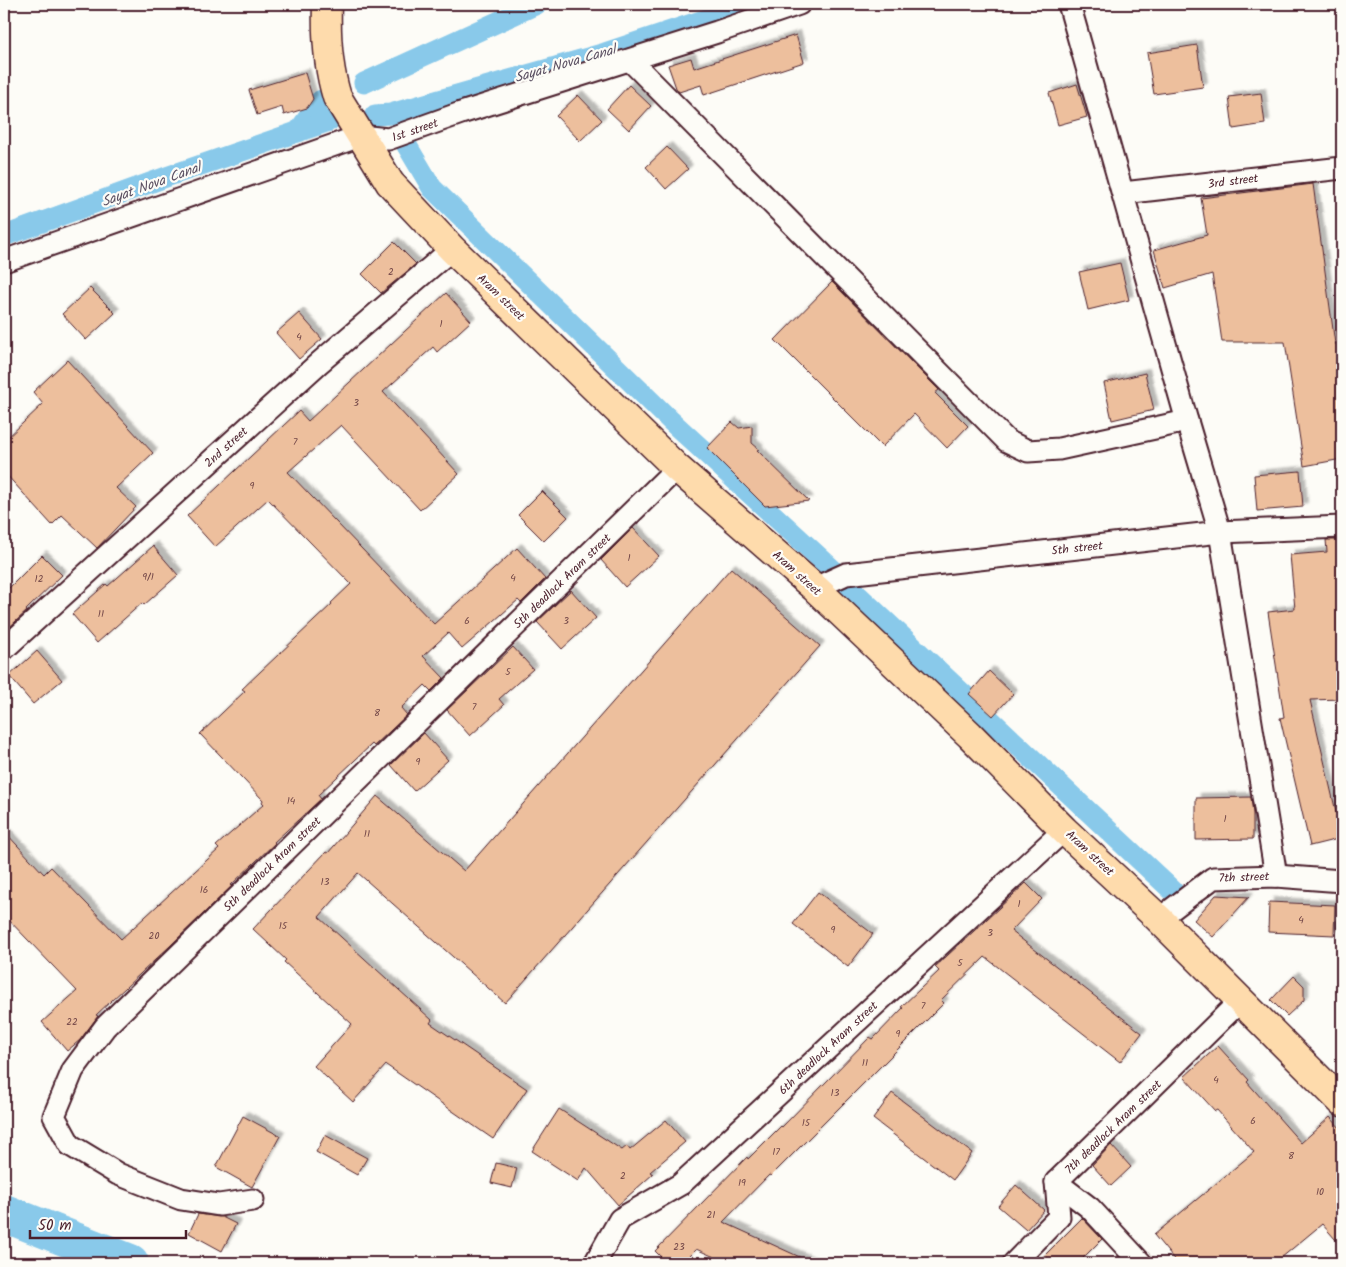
<svg xmlns="http://www.w3.org/2000/svg" width="1346" height="1267" viewBox="0 0 1346 1267" font-family="Kalam,sans-serif">
  <style>
    .lines { fill: none; stroke-linecap: round; stroke-linejoin: round }
    .canal { stroke: #89c9ea; stroke-width: 21 }
    .river { stroke: #89c9ea; stroke-width: 38 }
    .building { fill: #edbf9d; stroke: #4a1f2b; filter: url(#shadow) }
    .minor-casing { stroke: #4a1f2b; stroke-width: 25 }
    .major-casing { stroke: #4a1f2b; stroke-width: 31 }
    .minor { stroke: #fdfcf7; stroke-width: 21 }
    .major { stroke: #fedbac; stroke-width: 28 }
    .labels { text-anchor: middle; stroke-width: 4.5; stroke-linejoin: round; paint-order: stroke }
    .number-label { font-size: 10px; fill: #734748 }
    .street-label { font-size: 12px; fill: #4a1f2b; stroke: #fdfcf7 }
    .water-label { font-size: 14px; font-style: italic; fill: #5d5264; stroke: #fdfcf7 }
  </style>
  <defs>
    <filter id="shadow"><feDropShadow dx="4.5" dy="-4.5" stdDeviation="1" flood-color="#0004"/></filter>
  </defs>
  <rect width="100%" height="100%" fill="#fdfcf7"/>
  <filter id="ink" filterUnits="userSpaceOnUse"><feTurbulence type="fractalNoise" baseFrequency=".02" numOctaves="2"/><feDisplacementMap in="SourceGraphic" scale="10" xChannelSelector="R" yChannelSelector="G"/><feConvolveMatrix kernelMatrix="1 2 1 2 8 2 1 2 1" color-interpolation-filters="sRGB"/></filter>
  <g filter="url(#ink)">
    <g class="lines">
      <g class="canal">
        <polyline points="364,83 537,4"/>
        <polyline points="375,115 390,114 605,53 752,4"/>
        <polyline points="298,132 321,100"/>
        <polyline points="403,139 432,188 671,421 832,569"/>
        <polyline points="4,236 169,176 329,121"/>
        <polyline points="848,586 1173,891"/>
      </g>
      <polyline class="river" points="4,1213 130,1263"/>
    </g>
    <g class="building">
      <polygon points="796,35 804,62 704,95 701,85 679,92 676,88 668,65 691,58 694,68"/>
      <polygon points="1197,45 1203,87 1154,94 1147,53"/>
      <polygon points="305,73 313,99 307,108 284,115 282,107 257,115 249,90"/>
      <polygon points="1077,84 1087,117 1058,125 1049,93"/>
      <polygon points="629,85 651,106 629,130 607,109"/>
      <polygon points="1261,93 1265,124 1233,129 1229,97"/>
      <polygon points="578,95 602,120 580,141 556,116"/>
      <polygon points="667,147 688,169 666,189 646,167"/>
      <polygon points="1313,184 1335,344 1342,344 1342,459 1304,466 1285,342 1222,342 1212,274 1165,288 1154,250 1207,235 1201,198"/>
      <polygon points="394,242 416,264 381,293 362,274"/>
      <polygon points="1120,263 1129,300 1088,310 1079,272"/>
      <polygon points="832,282 939,390 935,393 968,426 947,448 914,414 882,447 775,340"/>
      <polygon points="90,288 115,313 86,340 62,314"/>
      <polygon points="446,293 471,321 437,352 433,347 383,392 459,474 420,510 341,425 288,472 434,624 517,548 545,579 521,603 518,600 462,649 448,633 423,656 444,678 431,691 425,685 401,708 407,715 374,746 372,744 318,795 321,799 274,842 275,843 231,885 232,886 170,946 96,1015 98,1016 80,1040 67,1051 42,1022 77,991 4,915 4,831 44,874 51,867 121,939 219,849 216,846 264,804 262,802 263,800 200,734 245,691 242,689 332,604 331,603 351,584 268,499 215,547 187,516 299,411 308,421"/>
      <polygon points="299,313 322,339 299,359 276,333"/>
      <polygon points="67,360 153,453 116,488 136,507 97,548 62,515 52,525 4,472 4,441 43,404 33,392"/>
      <polygon points="1145,373 1154,410 1112,420 1104,383"/>
      <polygon points="732,422 739,428 752,426 752,443 759,449 757,450 809,501 765,506 707,448"/>
      <polygon points="1300,471 1303,507 1257,511 1254,475"/>
      <polygon points="542,491 568,517 544,541 518,515"/>
      <polygon points="633,528 659,556 625,587 601,560"/>
      <polygon points="1326,540 1342,540 1342,699 1310,700 1342,838 1310,846 1280,718 1284,717 1268,612 1295,609 1290,555 1327,552"/>
      <polygon points="153,546 178,575 144,605 142,603 97,643 72,614 106,584 108,586"/>
      <polygon points="42,555 62,575 26,610 27,611 4,632 4,593"/>
      <polygon points="731,568 820,646 505,1003 358,873 319,917 432,1020 430,1023 527,1089 493,1139 386,1065 353,1102 314,1066 352,1024 284,962 286,960 253,929 326,852 328,853 377,796 464,871"/>
      <polygon points="571,590 596,618 562,649 537,622"/>
      <polygon points="513,647 533,669 499,699 504,705 470,736 447,710"/>
      <polygon points="37,651 62,680 33,704 9,676"/>
      <polygon points="989,671 1013,694 993,716 969,694"/>
      <polygon points="424,733 448,760 414,791 391,765"/>
      <polygon points="1251,797 1253,814 1253,839 1196,840 1196,798"/>
      <polygon points="1026,883 1042,899 1011,931 1142,1033 1120,1062 985,957 941,1000 944,1003 771,1176 769,1175 723,1222 813,1263 728,1263 696,1249 682,1263 667,1263 655,1251 747,1157 748,1159 781,1126 782,1127 870,1037 873,1039 903,1008 901,1007 939,971 935,967"/>
      <polygon points="818,892 873,934 848,967 793,924"/>
      <polygon points="1216,895 1249,897 1213,937 1194,920"/>
      <polygon points="1269,902 1335,905 1334,935 1268,932"/>
      <polygon points="1294,976 1304,986 1304,1000 1287,1016 1271,1000"/>
      <polygon points="1218,1046 1249,1080 1247,1082 1301,1143 1330,1117 1342,1130 1342,1247 1322,1224 1275,1263 1177,1263 1154,1235 1254,1152 1217,1110 1215,1111 1184,1077"/>
      <polygon points="892,1093 972,1153 953,1180 873,1119"/>
      <polygon points="559,1109 622,1150 627,1146 630,1150 666,1120 685,1142 650,1172 653,1174 618,1205 586,1168 578,1181 532,1151"/>
      <polygon points="243,1116 280,1136 252,1187 216,1167"/>
      <polygon points="325,1135 367,1158 357,1175 316,1152"/>
      <polygon points="1111,1145 1131,1167 1111,1186 1092,1165"/>
      <polygon points="496,1163 517,1168 512,1188 491,1183"/>
      <polygon points="1016,1185 1044,1210 1026,1230 998,1206"/>
      <polygon points="198,1214 222,1217 236,1224 222,1251 189,1233"/>
      <polygon points="1082,1218 1102,1239 1078,1263 1037,1263"/>
    </g>
    <g class="lines">
      <g class="minor-casing">
        <g id="minor">
          <polyline points="1069,4 1187,421 1220,532 1276,876"/>
          <polyline points="630,60 1007,441 1028,451 1059,449 1187,421"/>
          <polyline points="1123,193 1342,168"/>
          <polyline points="4,261 360,136 388,139 461,113 717,32 799,4"/>
          <polyline points="815,588 846,574 1220,532 1342,527"/>
          <polyline points="4,649 319,363 452,249"/>
          <polyline points="1159,919 1213,878 1276,876 1342,881"/>
          <polyline points="1056,1182 1090,1208 1141,1263"/>
          <polyline points="253,1200 219,1205 181,1199 118,1174 70,1145 54,1116 73,1070 105,1027 677,468"/>
          <polyline points="595,1263 620,1219 681,1184 1064,830"/>
          <polyline points="1014,1263 1059,1217 1056,1182 1240,1001"/>
        </g>
      </g>
      <g class="major-casing">
        <path id="major" d="M327,4C326,34 328,68 337,97L390,183L452,249L677,468L815,588L970,735L1064,830L1159,919L1342,1102"/>
      </g>
      <use href="#minor" class="minor"/>
      <use href="#major" class="major"/>
    </g>
  </g>
  <g class="labels">
    <g class="number-label">
      <text x="391" y="275">2</text>
      <text x="441" y="327">1</text>
      <text x="299" y="340">4</text>
      <text x="356" y="406">3</text>
      <text x="295" y="445">7</text>
      <text x="252" y="489">9</text>
      <text x="629" y="561">1</text>
      <text x="148" y="580">9/1</text>
      <text x="513" y="581">4</text>
      <text x="39" y="582">12</text>
      <text x="101" y="617">11</text>
      <text x="467" y="624">6</text>
      <text x="566" y="624">3</text>
      <text x="508" y="675">5</text>
      <text x="474" y="710">7</text>
      <text x="377" y="716">8</text>
      <text x="418" y="765">9</text>
      <text x="291" y="804">14</text>
      <text x="1225" y="822">1</text>
      <text x="367" y="837">11</text>
      <text x="325" y="885">13</text>
      <text x="204" y="893">16</text>
      <text x="1019" y="907">1</text>
      <text x="1301" y="923">4</text>
      <text x="283" y="929">15</text>
      <text x="833" y="933">9</text>
      <text x="990" y="936">3</text>
      <text x="154" y="939">20</text>
      <text x="960" y="966">5</text>
      <text x="923" y="1009">7</text>
      <text x="72" y="1025">22</text>
      <text x="898" y="1037">9</text>
      <text x="865" y="1066">11</text>
      <text x="1216" y="1083">4</text>
      <text x="835" y="1096">13</text>
      <text x="1253" y="1124">6</text>
      <text x="806" y="1126">15</text>
      <text x="776" y="1155">17</text>
      <text x="1291" y="1159">8</text>
      <text x="623" y="1179">2</text>
      <text x="742" y="1186">19</text>
      <text x="1320" y="1195">10</text>
      <text x="711" y="1218">21</text>
      <text x="679" y="1250">23</text>
    </g>
    <g class="street-label">
      <text transform="translate(415 130) rotate(-19)" y="4">1st street</text>
      <text transform="translate(1233 181) rotate(-7)" y="4">3rd street</text>
      <text transform="translate(501 297) rotate(44)" y="4">Aram street</text>
      <text transform="translate(226 447) rotate(-42)" y="4">2nd street</text>
      <text transform="translate(1077 548) rotate(-6)" y="4">5th street</text>
      <text transform="translate(797 573) rotate(42)" y="4">Aram street</text>
      <text transform="translate(562 581) rotate(-44)" y="4">5th deadlock Aram street</text>
      <text transform="translate(1090 853) rotate(43)" y="4">Aram street</text>
      <text transform="translate(272 864) rotate(-44)" y="4">5th deadlock Aram street</text>
      <text transform="translate(1244 877) rotate(-2)" y="4">7th street</text>
      <text transform="translate(828 1048) rotate(-43)" y="4">6th deadlock Aram street</text>
      <text transform="translate(1113 1127) rotate(-44)" y="4">7th deadlock Aram street</text>
    </g>
    <g class="water-label">
      <text transform="translate(565 63) rotate(-16)" y="5">Sayat Nova Canal</text>
      <text transform="translate(151 184) rotate(-20)" y="5">Sayat Nova Canal</text>
    </g>
  </g>
  <rect width="1346" height="1267" fill="none" stroke="#fdfcf7" stroke-width="20"/>
  <rect x="10" y="10" width="1326" height="1247" fill="none" stroke="#4a1f2b" stroke-width="2" filter="url(#ink)"/>
  <path d="M30 1230v8h156v-8" fill="none" stroke="#4a1f2b" stroke-width="2.5"/>
  <text x="38" y="1230" font-size="15" fill="#4a1f2b" stroke="#fdfcf7" stroke-width="4" paint-order="stroke">50 m</text>
</svg>
